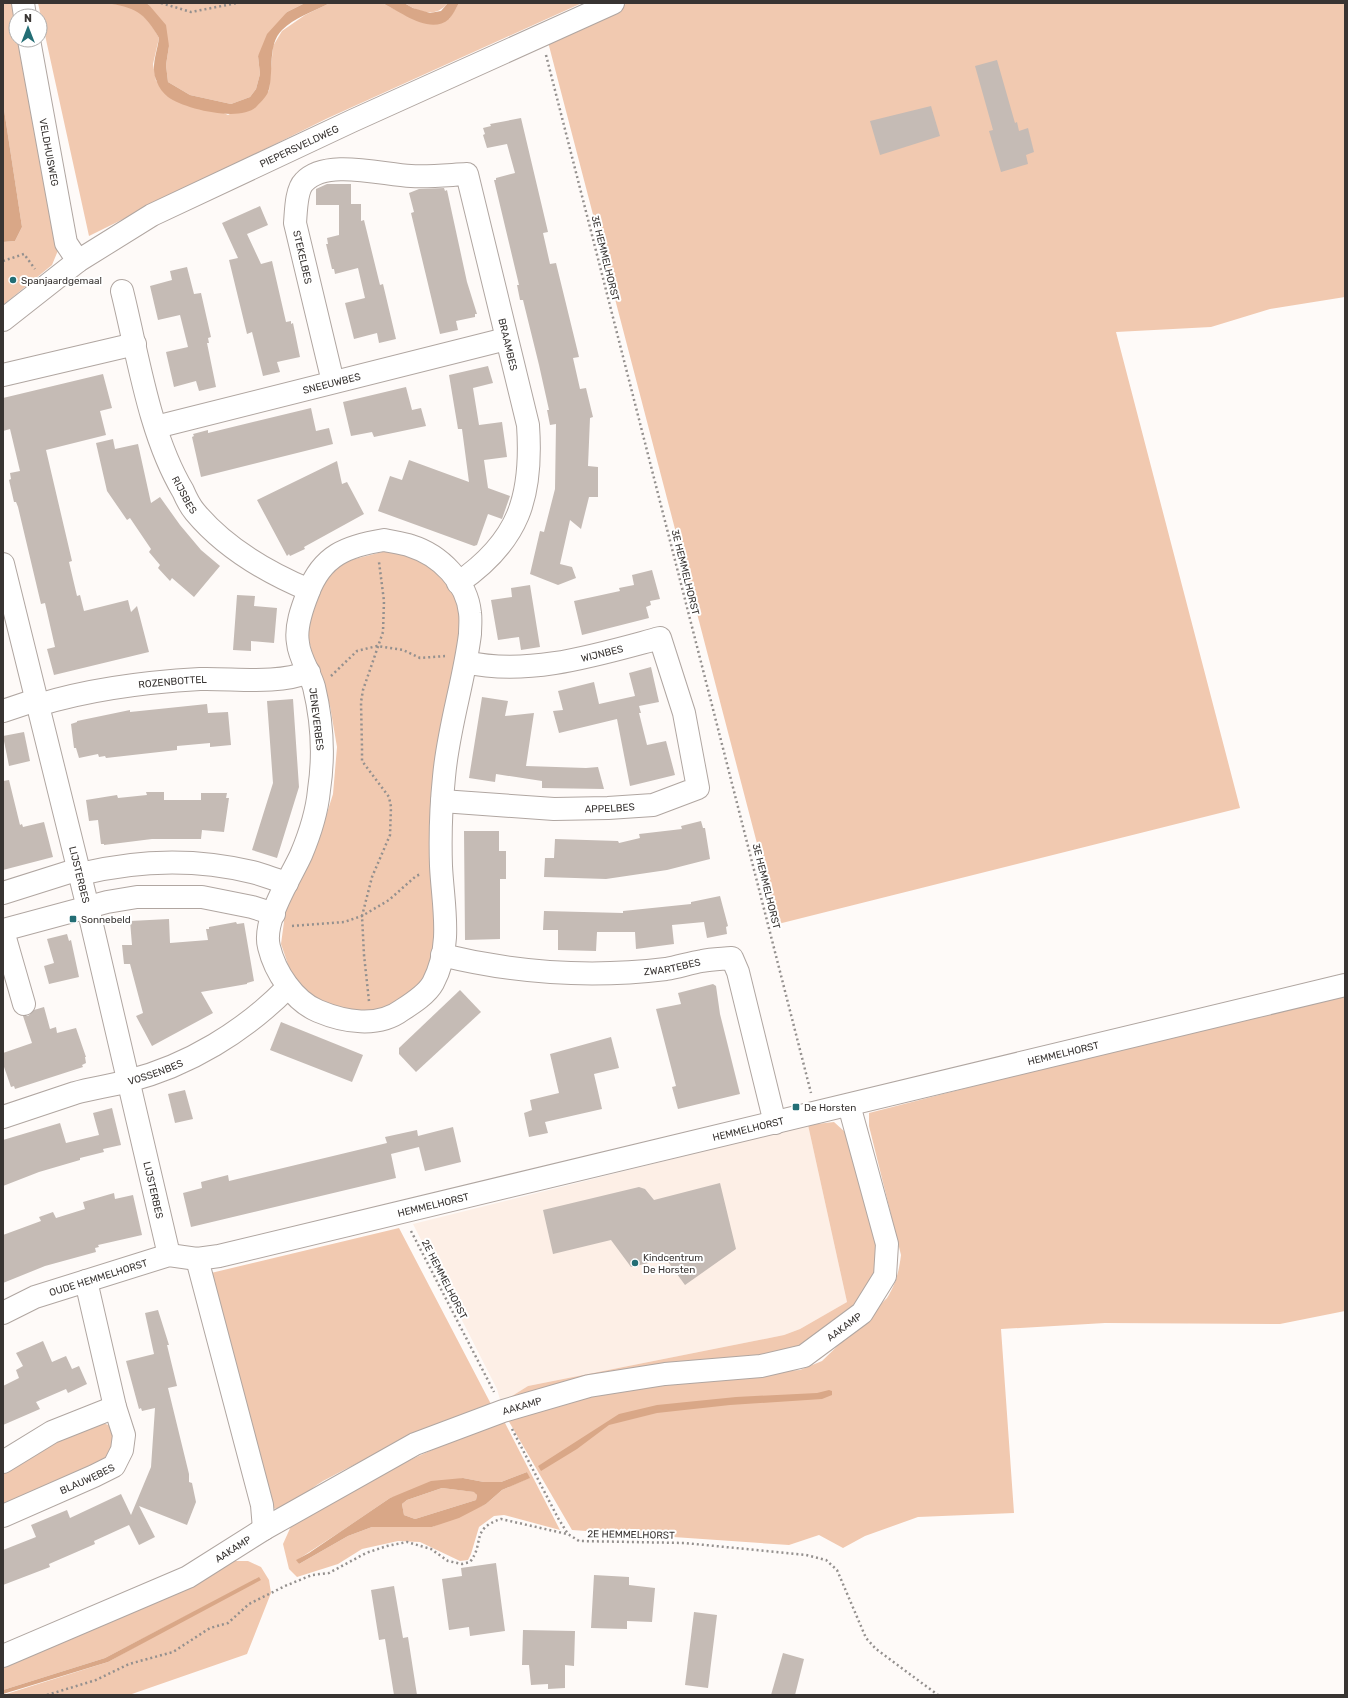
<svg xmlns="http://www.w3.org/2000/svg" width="1348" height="1698" viewBox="0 0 1348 1698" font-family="Rubik,sans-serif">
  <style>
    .built { fill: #fdefe6 }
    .green { fill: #f1c9b0; fill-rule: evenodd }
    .water { fill: #d9a787; fill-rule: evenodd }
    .building { fill: #c5bbb5 }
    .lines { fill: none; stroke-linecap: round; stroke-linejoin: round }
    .minor-casing { stroke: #b0a6a1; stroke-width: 24 }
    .path { stroke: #94908e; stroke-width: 2.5; stroke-dasharray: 2 3; stroke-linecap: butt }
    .minor { stroke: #fff; stroke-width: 22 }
    .poi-dot { fill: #236e75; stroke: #fff; stroke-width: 1.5 }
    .labels { text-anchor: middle; stroke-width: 4; stroke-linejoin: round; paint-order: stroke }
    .street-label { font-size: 10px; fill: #383432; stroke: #fff }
    .poi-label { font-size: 10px; fill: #383432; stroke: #fff; text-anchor: start }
  </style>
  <rect width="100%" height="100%" fill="#fefaf8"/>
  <polygon class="built" points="808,1125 847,1302 800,1329 784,1335 528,1386 501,1403 497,1389 413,1224"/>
  <g class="green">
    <polygon points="3,3 14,3 16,16 16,40 21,40 59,248 52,265 3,305 3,242 15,241 22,227 3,103"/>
    <path d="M38,3C60,3 115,0 133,8C145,16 152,25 159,38L153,64L156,81L228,115L269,91L273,46L282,31L305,15L330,3H382L396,10L449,19L459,3H582L328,118L89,236Z"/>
    <polygon points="146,3 305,3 287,12 258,56 260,74 256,89 250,97 231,104 190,95 168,82 166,65 169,46 149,5"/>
    <path d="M404,3H448C434,19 420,12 404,3Z"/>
    <polygon points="628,3 1345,3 1345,297 1270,309 1211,327 1116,332 1240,808 778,924 548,42 577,26"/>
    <polygon points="386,551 407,552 433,566 457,596 463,631 435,955 427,974 405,999 378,1012 352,1012 319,1003 292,976 281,944 286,907 316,848 333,794 337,747 330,706 314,662 306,627 316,590 343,562"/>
    <path d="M1345,996V1311L1280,1324L1105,1323L1001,1329L1014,1513L918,1517L865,1536L843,1548L819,1535L789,1545L572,1530L508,1420L566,1402L616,1391L755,1373L800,1370L822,1361L887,1298C896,1284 899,1271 901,1255L869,1126V1113L1071,1061Z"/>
    <polygon points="834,1122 845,1132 858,1152 882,1250 872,1289 811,1347 501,1403 528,1386 784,1335 800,1329 847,1302 808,1125"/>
    <path d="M399,1228L492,1406C433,1427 377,1452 323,1481C307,1490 290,1513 271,1508L211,1273Z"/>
    <path d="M504,1421L560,1530L504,1515L494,1516L479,1527L471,1554L468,1560L460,1561L420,1542L398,1541L362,1549L338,1564L297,1577L289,1569L283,1544L292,1524L353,1486L480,1428ZM527,1472L529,1478L502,1490L486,1504L432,1527H372L348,1536L299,1564L297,1560L340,1532L390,1498L463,1478L484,1482H501Z"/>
    <polygon points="101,1422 113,1427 115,1453 3,1511 3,1468 21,1455"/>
    <polygon points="442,1488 475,1492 477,1495 476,1500 415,1519 404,1515 402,1504 407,1500"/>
    <polygon points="233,1561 248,1561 261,1567 269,1580 271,1593 247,1654 129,1695 3,1695 108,1662 259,1578 105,1658 3,1690 3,1664"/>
  </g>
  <g class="water">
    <path d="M105,3H146L149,5L166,25L169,46L166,65L168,82L190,95L231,104L250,97L256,89L260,74L258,56L267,34L287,12L305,3H330C314,11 294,18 282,30C267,45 274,71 269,89C268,95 261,102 257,106C242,123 184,109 168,97C163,93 159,88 157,82C150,68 157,53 159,38C144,12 135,7 105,3Z"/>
    <path d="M382,3H404L413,8L430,13L441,11L448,3H459C456,8 453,15 449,19C430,36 400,11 382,3Z"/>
    <polygon points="3,103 22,227 15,241 3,242"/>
    <polygon points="829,1390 832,1391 832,1395 822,1399 730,1405 657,1413 609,1425 577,1449 541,1471 538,1466 619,1414 657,1405 736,1397 817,1393"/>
    <path d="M527,1472L530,1478L502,1490L486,1504L459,1518L432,1527H372L348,1536L299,1564L296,1560L309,1553L390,1498L431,1481L463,1478L484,1482H501ZM442,1488L474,1492L477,1495L476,1500L415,1519L404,1515L402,1504L407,1500Z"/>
    <polygon points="259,1577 261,1580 108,1662 3,1694 3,1690 105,1658"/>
  </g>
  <g class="building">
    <polygon points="997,60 1015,123 1017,122 1019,131 1028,128 1034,152 1026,155 1028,164 1001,172 989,131 993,130 975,66"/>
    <polygon points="931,106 940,136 880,155 870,121"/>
    <polygon points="521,118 548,232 543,233 550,264 556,263 579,357 573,358 580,389 586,388 593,417 590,418 588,466 598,467 598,497 589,497 581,529 570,520 560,564 572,567 576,578 558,585 530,574 540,531 544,532 555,489 556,424 550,425 547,410 549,410 539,365 523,300 520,300 517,285 519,285 494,180 496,180 496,178 515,173 507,144 487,148 483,135 485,134 483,128 491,126 490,124"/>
    <polygon points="327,184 351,184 351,204 361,204 361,221 364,220 380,285 383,284 396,339 379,343 377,333 354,339 345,303 365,298 358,268 335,274 334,269 332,269 326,244 328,244 327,238 339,235 339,205 316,205 316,189"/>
    <polygon points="444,188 445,191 447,190 467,282 477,314 475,314 475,317 456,321 458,330 440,334 411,213 414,212 409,193 419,189"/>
    <polygon points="260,206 268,225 247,234 261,264 272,261 286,322 291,321 291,324 293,323 300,357 277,362 280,372 263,376 252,332 247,334 229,260 238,258 222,223"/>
    <polygon points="187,267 194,294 201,293 211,337 208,338 209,343 207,343 216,387 199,391 196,381 174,387 166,352 188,347 180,315 158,320 150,286 172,280 170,271"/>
    <polygon points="488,366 493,383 473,388 479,425 502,422 507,457 484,460 488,488 510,496 502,519 488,514 477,545 474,546 378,511 390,476 402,480 409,460 469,482 462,429 458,429 449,375"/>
    <polygon points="103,374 112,408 100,411 106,435 46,450 72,561 69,562 77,596 80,595 84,611 128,600 131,612 137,606 149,652 54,675 47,649 55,647 45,603 41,604 18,507 16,502 14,502 9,480 11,479 10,473 20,471 10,429 3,431 3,398"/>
    <polygon points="406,387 412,410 421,408 426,426 374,437 372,432 351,436 343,402"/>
    <polygon points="311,408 316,431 329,428 333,444 201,477 192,437 194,436 193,434 208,430 208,433"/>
    <polygon points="113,439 115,449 138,444 151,503 160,497 180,525 201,550 220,566 194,597 172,578 170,581 158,568 160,565 149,552 151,549 130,518 127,520 107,491 96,443"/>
    <polygon points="337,461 342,484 347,482 364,514 304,547 305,549 290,556 289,554 287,556 257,500"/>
    <polygon points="652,570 660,599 650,601 651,605 646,607 649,618 582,635 574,601 620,591 619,588 634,585 632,575"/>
    <polygon points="530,585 540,647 521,650 519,637 498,640 491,600 512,597 511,588"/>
    <polygon points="237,595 255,596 254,606 277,608 274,643 251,641 251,651 233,650"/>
    <polygon points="651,667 659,702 639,706 641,713 639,713 647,745 666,741 675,775 630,786 617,719 559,733 553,711 563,710 558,691 594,682 599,704 635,696 629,673"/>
    <polygon points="482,697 508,701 505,716 534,713 526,766 586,768 598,767 604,789 542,788 542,781 496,774 495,782 469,778"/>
    <polygon points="293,699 299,787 277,858 252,850 273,783 267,701"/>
    <polygon points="207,704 208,713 228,712 231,745 210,747 210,743 177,746 177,750 106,758 105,756 99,757 98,754 79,758 76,748 74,748 71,724 77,722 77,721 130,710 130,712"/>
    <polygon points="24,732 30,761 9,766 3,736"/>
    <polygon points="9,780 20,825 22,824 23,827 44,822 53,857 3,870 3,781"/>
    <polygon points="146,792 164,792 164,800 201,800 201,793 227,793 226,798 229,798 224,832 202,830 201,839 152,839 104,845 104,844 101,844 98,820 89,821 86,800 117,795 118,798 147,795"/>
    <polygon points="701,821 703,828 705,828 710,859 667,870 606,879 544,877 545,858 554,858 555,839 618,841 619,843 640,838 639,834 682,829 681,826"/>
    <polygon points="464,831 499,831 499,851 506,851 506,879 500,879 500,939 465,940"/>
    <polygon points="720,896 728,926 726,927 727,934 707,938 704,922 672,925 674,944 636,949 635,932 597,932 596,951 558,950 558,930 543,930 544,911 623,913 623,911 691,904 691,902"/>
    <polygon points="169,919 170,943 208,940 206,929 209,929 209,927 236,922 237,924 244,923 254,981 247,983 247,984 201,992 213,1013 152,1046 136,1016 143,1013 130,964 124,964 122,945 132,945 130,921"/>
    <polygon points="67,934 69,941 71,940 79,977 49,984 44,966 54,963 47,939"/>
    <polygon points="713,984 716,986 720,1014 740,1094 678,1109 672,1087 676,1086 656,1009 681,1004 678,993"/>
    <polygon points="460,990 481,1012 416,1072 399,1054 399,1048"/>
    <polygon points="44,1007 50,1029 56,1027 57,1033 76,1028 86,1057 85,1057 86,1063 82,1065 83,1067 15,1089 14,1086 11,1087 3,1064 3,1053 32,1043 23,1016 28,1016 34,1010"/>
    <polygon points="281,1022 363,1055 352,1082 270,1050"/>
    <polygon points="611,1037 619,1068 594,1074 602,1109 545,1122 548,1133 529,1137 524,1113 532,1110 530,1100 559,1093 550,1054"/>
    <polygon points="185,1090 193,1119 175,1123 168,1094"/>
    <polygon points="112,1108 121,1145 103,1149 104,1152 80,1158 80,1160 39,1172 3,1186 3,1140 60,1123 66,1143 99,1135 93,1113"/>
    <polygon points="453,1127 461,1162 425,1171 419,1147 391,1154 396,1178 191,1227 183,1193 202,1188 201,1182 228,1175 229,1181 387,1143 385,1137 417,1130 418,1136"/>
    <polygon points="720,1183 736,1249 685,1285 666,1259 631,1267 611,1240 553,1254 543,1210 639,1187 645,1189 654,1200"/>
    <polygon points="114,1193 115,1199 133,1195 142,1235 98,1245 99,1247 95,1248 96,1252 45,1266 3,1283 3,1235 41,1221 39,1217 53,1212 56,1218 85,1209 83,1202"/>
    <polygon points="158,1310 169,1345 167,1345 177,1386 168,1388 189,1474 189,1482 192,1483 196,1502 187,1525 139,1506 155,1537 139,1545 129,1525 94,1541 95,1544 49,1564 50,1567 3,1585 3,1550 36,1537 31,1525 67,1510 70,1518 121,1494 131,1515 151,1467 155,1408 142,1411 141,1408 139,1409 126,1361 154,1354 145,1313"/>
    <polygon points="43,1341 52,1362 66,1356 72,1369 79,1366 87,1384 68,1393 66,1389 36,1402 40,1409 3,1425 3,1386 19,1378 16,1370 23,1366 16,1353"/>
    <polygon points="496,1563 505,1631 470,1636 469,1627 449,1630 442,1579 462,1576 461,1568"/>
    <polygon points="594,1575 629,1577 629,1585 655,1588 652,1622 627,1621 627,1629 591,1628"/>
    <polygon points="394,1586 403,1638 408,1637 417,1695 394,1695 385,1639 379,1640 371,1590"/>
    <polygon points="694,1612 717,1615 708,1688 685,1685"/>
    <polygon points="523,1630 575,1631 574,1666 565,1665 565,1688 548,1689 548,1684 531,1685 529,1665 522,1665"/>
    <polygon points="783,1653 804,1659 795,1695 771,1695"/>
  </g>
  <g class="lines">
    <g class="minor-casing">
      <g id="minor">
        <polyline points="23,3 25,16"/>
        <path id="s1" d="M29,40L66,243L78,261"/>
        <path id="s2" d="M122,291C138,355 149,434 183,491C186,498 190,506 195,512C225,548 266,572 309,590"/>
        <path id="s3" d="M3,320L78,261L152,215L352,121L613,3"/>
        <polyline points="3,375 135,344"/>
        <path id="s4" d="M333,382L295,223C296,212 296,190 304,182C326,158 383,175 411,176C430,177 448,175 467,174L528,425C533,497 519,541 458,583"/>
        <path id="s5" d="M156,427L506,339"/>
        <path d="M384,540C393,542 403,543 411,546C440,555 467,582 470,613C471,620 470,627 470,634C464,682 448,729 444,777C441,806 440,836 441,866C443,906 453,945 433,983C427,994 413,1003 402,1010C378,1028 344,1022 318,1011C294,1001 275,972 269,947C262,921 290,879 301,855C309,836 317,812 319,790C324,757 322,720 314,687C310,673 299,657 298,643C295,627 302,608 308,593C322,555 347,546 384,540Z"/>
        <path id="s6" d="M3,564L88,908L169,1255"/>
        <path id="s7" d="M38,705C90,689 146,682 200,679C235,678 276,685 309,672"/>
        <polyline points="3,711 36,700"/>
        <path id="s8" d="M442,801L554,809L608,808L653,805L698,788L684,713L660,638C600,654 528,677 466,662"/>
        <path d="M80,874C137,860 195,858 252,872C264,875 276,880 287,883"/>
        <polyline points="3,893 79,869"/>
        <polyline points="3,930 107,902 137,897 202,897 252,907 274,914"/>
        <polyline points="3,931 24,1004"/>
        <path id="s9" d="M442,955C515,973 591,978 666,969C678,967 690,963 702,961C712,959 722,959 732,958L738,972L775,1123"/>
        <path id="s10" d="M3,1117C27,1109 51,1101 75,1093C92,1088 111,1086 128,1081C188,1066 245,1031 288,987"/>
        <polyline points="197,1259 262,1505 264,1529"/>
        <path id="s11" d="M3,1313L35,1297L169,1255L197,1259L219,1256L1345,985"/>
        <polyline points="3,1462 52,1432 115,1407"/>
        <path id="s12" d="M3,1516L94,1476L114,1466L122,1450L124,1435L115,1407L86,1281"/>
        <path id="s13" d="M3,1656L188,1577L264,1529L415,1444L503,1411L589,1386L665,1374L761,1366L804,1356L862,1313L885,1276L887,1244L849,1105"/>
      </g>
    </g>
    <g class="path">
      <polyline points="161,3 191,12 237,3"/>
      <polyline points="546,55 811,1093"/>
      <polyline points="3,261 24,254 35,269"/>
      <polyline points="331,676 357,651 377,646 403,650 420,658 445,656"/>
      <polyline points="292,926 344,922 362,916 389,900 416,876 421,874"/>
      <polyline points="369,1001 364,955 362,916 372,877 390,835 391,807 389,797 362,761 362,748 361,702 363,690 383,632 384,601 379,562"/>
      <polyline points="411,1231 494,1392"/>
      <polyline points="512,1429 558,1518 568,1534 579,1541 685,1543 806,1555 826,1560 837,1570 866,1638 876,1649 938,1695"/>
      <path d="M47,1695L96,1680L129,1664L173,1652L210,1628L228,1623L249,1604L285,1586L312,1575L329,1573L366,1553L387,1546L407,1542L431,1549L448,1561L462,1564L470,1562C485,1543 470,1529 501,1519L567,1534"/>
    </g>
    <use href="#minor" class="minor"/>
  </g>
  <g class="poi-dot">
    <circle cx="13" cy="280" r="4"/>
    <rect x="69" y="915" width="8" height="8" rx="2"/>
    <rect x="792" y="1103" width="8" height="8" rx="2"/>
    <circle cx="635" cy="1263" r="4"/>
  </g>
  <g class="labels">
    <g class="street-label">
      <text dy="4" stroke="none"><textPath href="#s3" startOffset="345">PIEPERSVELDWEG</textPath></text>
      <text dy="4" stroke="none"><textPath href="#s1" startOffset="114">VELDHUISWEG</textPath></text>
      <text transform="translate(303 257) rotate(77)" y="4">STEKELBES</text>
      <text transform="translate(606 258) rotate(76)" y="4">3E HEMMELHORST</text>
      <text dy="4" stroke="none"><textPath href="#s4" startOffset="548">BRAAMBES</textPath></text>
      <text dy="4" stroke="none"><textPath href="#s5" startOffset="181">SNEEUWBES</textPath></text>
      <text dy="4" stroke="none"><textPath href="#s2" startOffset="214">RIJSBES</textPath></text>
      <text transform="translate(686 572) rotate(76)" y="4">3E HEMMELHORST</text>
      <text transform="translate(602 653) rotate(-14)" y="4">WIJNBES</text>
      <text dy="4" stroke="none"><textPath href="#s7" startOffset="137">ROZENBOTTEL</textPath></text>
      <text transform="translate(317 719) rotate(83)" y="4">JENEVERBES</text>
      <text dy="4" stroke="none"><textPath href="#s8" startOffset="168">APPELBES</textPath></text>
      <text dy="4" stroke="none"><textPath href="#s6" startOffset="320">LIJSTERBES</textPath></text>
      <text transform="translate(767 886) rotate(76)" y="4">3E HEMMELHORST</text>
      <text dy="4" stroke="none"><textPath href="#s9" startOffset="232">ZWARTEBES</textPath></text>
      <text dy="4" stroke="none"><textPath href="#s11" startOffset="1095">HEMMELHORST</textPath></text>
      <text dy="4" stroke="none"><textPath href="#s10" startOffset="159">VOSSENBES</textPath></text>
      <text dy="4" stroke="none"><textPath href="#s11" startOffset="771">HEMMELHORST</textPath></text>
      <text dy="4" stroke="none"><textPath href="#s6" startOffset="644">LIJSTERBES</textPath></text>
      <text dy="4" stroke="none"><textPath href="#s11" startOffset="447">HEMMELHORST</textPath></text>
      <text dy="4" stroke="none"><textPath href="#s11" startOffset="102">OUDE HEMMELHORST</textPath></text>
      <text transform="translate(445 1279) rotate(63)" y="4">2E HEMMELHORST</text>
      <text dy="4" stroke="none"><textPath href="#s13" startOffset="915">AAKAMP</textPath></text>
      <text dy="4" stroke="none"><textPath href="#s13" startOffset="578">AAKAMP</textPath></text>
      <text dy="4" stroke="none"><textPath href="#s12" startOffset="92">BLAUWEBES</textPath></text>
      <text transform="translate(631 1534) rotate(1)" y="4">2E HEMMELHORST</text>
      <text dy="4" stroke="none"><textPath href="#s13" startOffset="254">AAKAMP</textPath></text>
    </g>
    <g class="poi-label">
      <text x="21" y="284">Spanjaardgemaal</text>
      <text x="81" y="923">Sonnebeld</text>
      <text x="804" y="1111">De Horsten</text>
      <text x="643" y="1261">Kindcentrum<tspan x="643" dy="12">De Horsten</tspan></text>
    </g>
  </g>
  <rect width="1348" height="1698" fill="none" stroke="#383432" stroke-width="8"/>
  <g transform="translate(28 28)"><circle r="19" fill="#ffffff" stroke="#afaead"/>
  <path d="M0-3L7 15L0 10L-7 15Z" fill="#236e75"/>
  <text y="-6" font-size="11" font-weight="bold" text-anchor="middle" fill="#383432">N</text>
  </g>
</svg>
